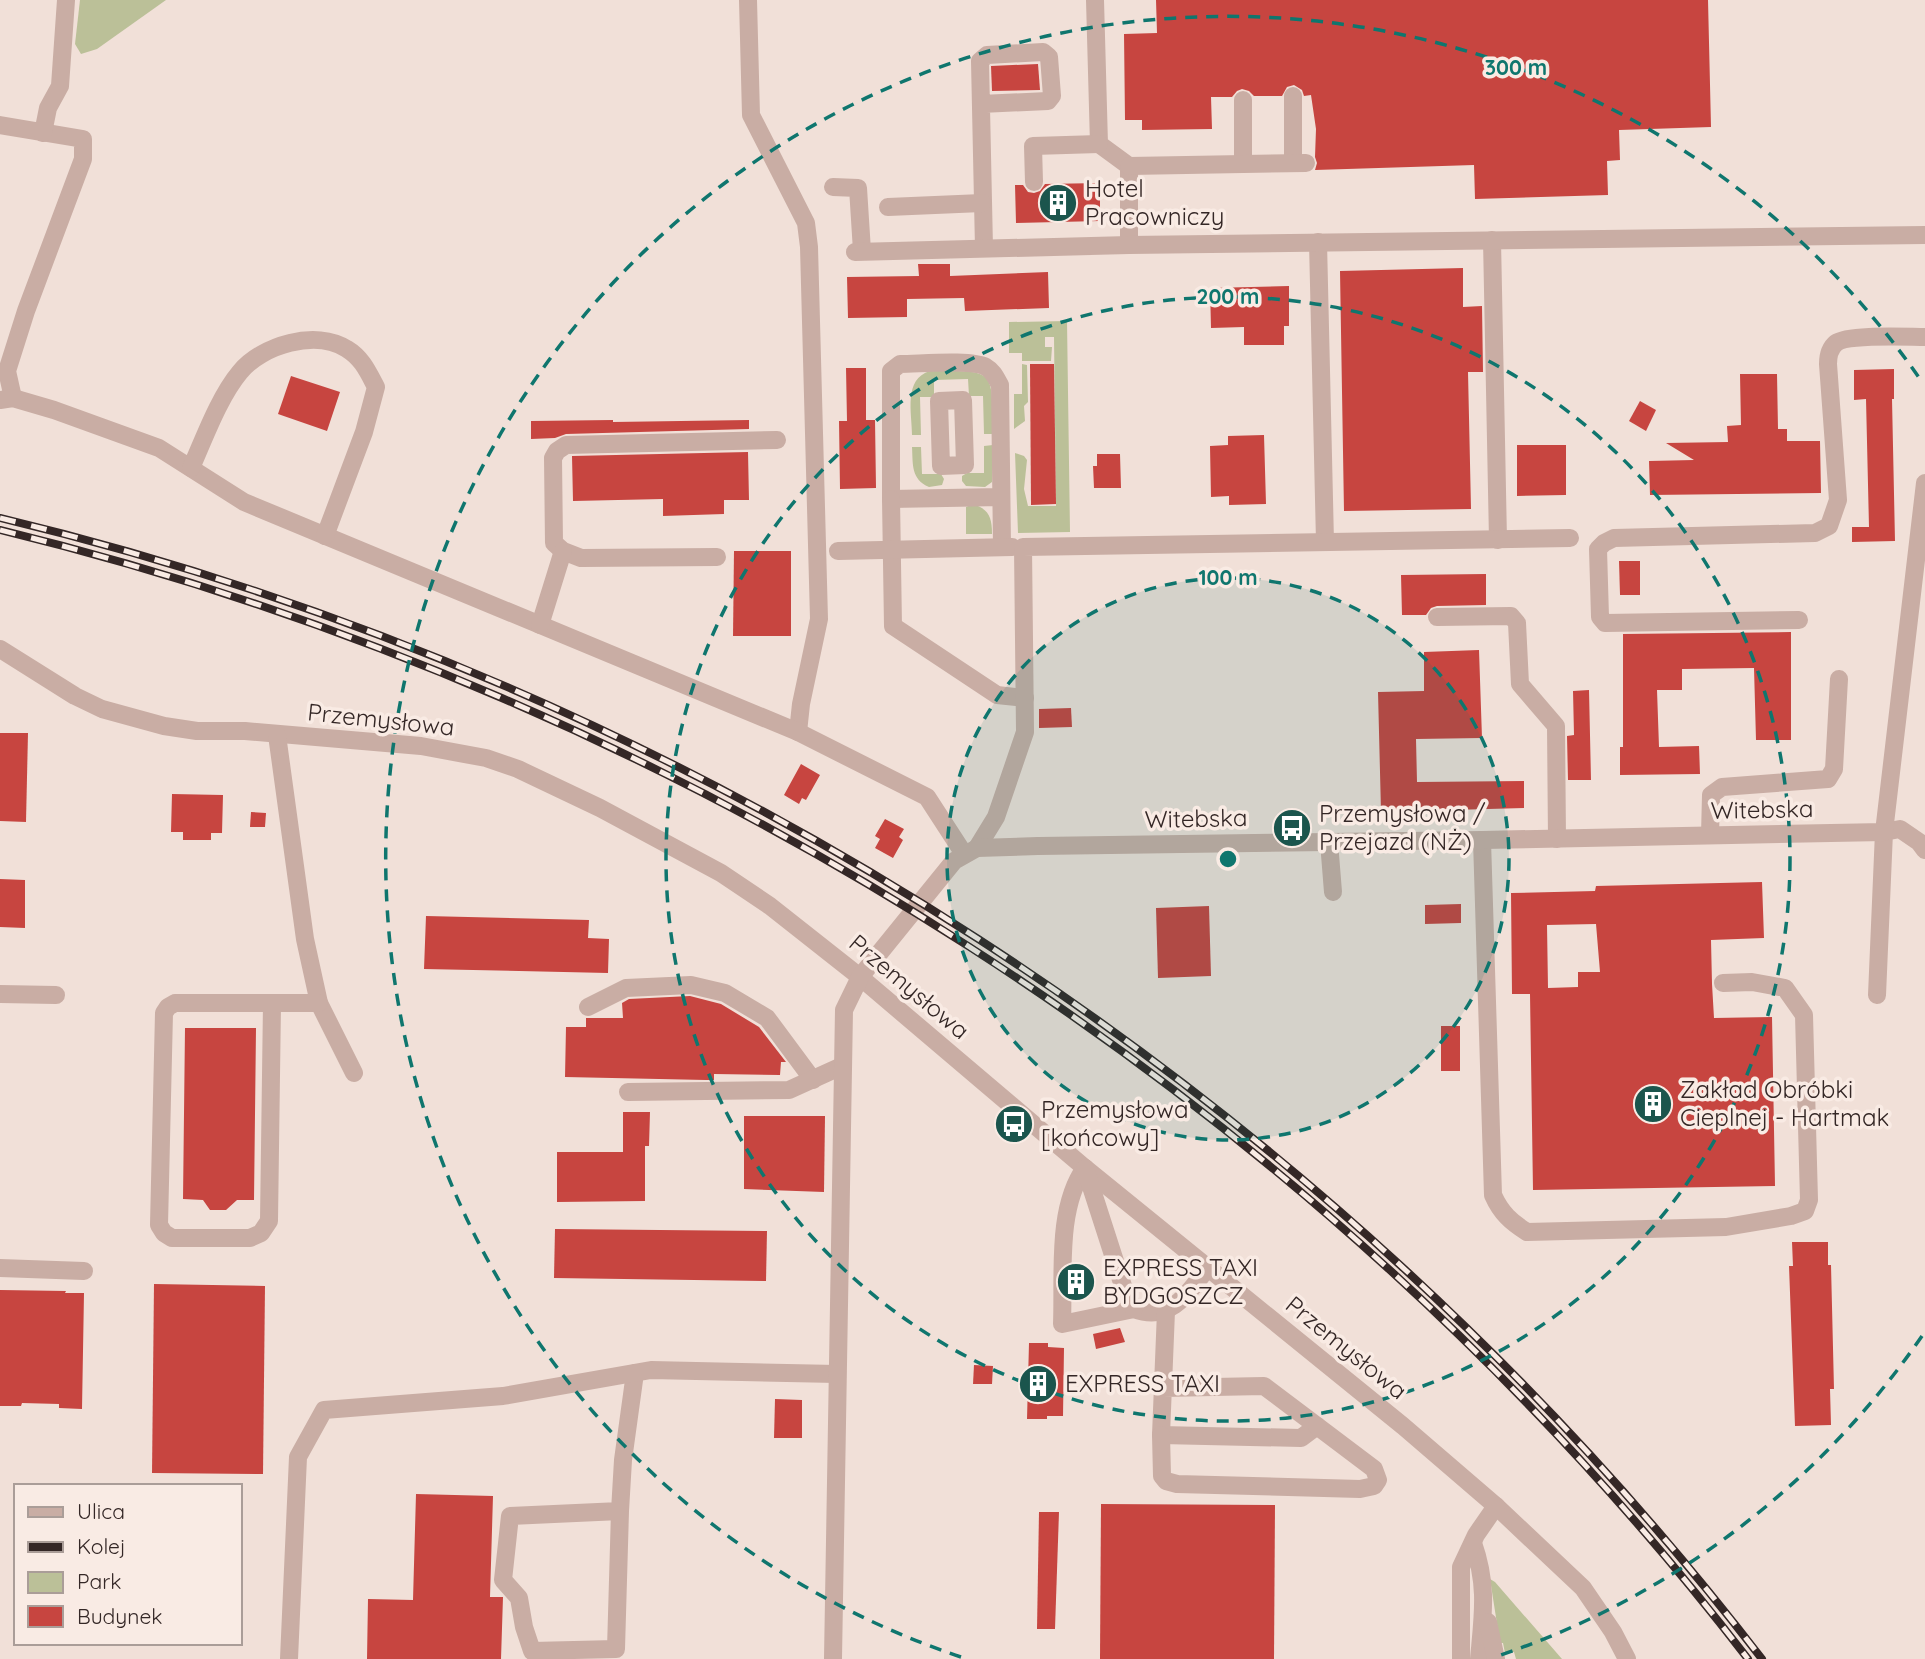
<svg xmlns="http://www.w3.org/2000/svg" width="1925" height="1659" viewBox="0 0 1925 1659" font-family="Quicksand,sans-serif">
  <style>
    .green { fill: #bbc098 }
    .building { fill: #c74540; fill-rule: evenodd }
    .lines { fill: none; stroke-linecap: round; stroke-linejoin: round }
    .minor { stroke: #c9ada4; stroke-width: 18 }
    .rail-casing { stroke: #342726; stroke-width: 8 }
    .rail { stroke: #f9ebe4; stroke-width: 5; stroke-dasharray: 16; stroke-linecap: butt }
    .ring { fill: none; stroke: #0f766e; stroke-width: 3.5; stroke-dasharray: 12 9 }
    .labels { text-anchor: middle; stroke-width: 7; stroke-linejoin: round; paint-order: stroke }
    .poi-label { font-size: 24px; fill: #342726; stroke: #f9ebe4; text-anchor: start }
    .street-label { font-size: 24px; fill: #342726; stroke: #f9ebe4 }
    .centre { fill: #0f766e; stroke: #f9ebe4; stroke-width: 3.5 }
    .ring-label { font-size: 21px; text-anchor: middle; font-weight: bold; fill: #0f766e; stroke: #f9ebe4; stroke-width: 7; stroke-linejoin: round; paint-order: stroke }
  </style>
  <rect width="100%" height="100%" fill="#f1e0d8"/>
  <g class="green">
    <polygon points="80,0 166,0 97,49 81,54 75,44"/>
    <polygon points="1067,321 1070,532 1018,533 1015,453 1024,456 1027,460 1024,489 1028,506 1056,506 1054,337 1045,337 1045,347 1052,347 1051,361 1022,361 1022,353 1009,353 1009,322"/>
    <polygon points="1022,364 1027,365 1028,402 1024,406 1025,421 1014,429 1014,394 1022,394"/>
    <path d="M930,371C996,371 992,368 993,434H984L983,396H969L968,379L934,380V397H920L921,435H912C912,413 903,379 930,371Z"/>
    <polygon points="993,445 992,482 985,487 966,486 962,481 962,476 967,473 984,473 984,446"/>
    <path d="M912,447H921L922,474H941L944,479L942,485L929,487C911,479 913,465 912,447Z"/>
    <path d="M973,504C989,509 992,518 992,534H966V507Z"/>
    <polygon points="1490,1579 1495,1582 1562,1659 1516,1659 1514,1652 1505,1653 1503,1643 1500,1643"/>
  </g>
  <g class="building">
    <polygon points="1156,0 1708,0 1711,127 1619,130 1620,160 1607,161 1608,195 1475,199 1474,165 1315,170 1317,163 1315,157 1316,129 1311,95 1304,96 1302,90 1294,85 1287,87 1282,96 1254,96 1249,91 1242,89 1237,91 1232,97 1211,97 1212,129 1142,130 1142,120 1125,120 1124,34 1157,33"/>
    <polygon points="1038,64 1040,90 992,91 991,66"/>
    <polygon points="1100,183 1100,221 1016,223 1015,185 1023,185 1028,192 1034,193 1040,191 1045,184"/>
    <polygon points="918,264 950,264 950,276 1048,272 1049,308 965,311 964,298 907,299 907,317 848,318 847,277 919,276"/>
    <polygon points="1463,268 1463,307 1482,306 1483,372 1468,372 1471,509 1344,511 1340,271"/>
    <polygon points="1289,286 1289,326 1284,326 1284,345 1244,345 1244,327 1211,328 1210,288"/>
    <polygon points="1030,364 1054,364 1056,504 1031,505"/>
    <polygon points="846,368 866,368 866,420 875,420 876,488 840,489 839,421 847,421"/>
    <polygon points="1894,369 1894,399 1892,399 1895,541 1852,542 1852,527 1869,527 1866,399 1854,400 1854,370"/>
    <polygon points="1740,374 1777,374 1778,429 1787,429 1787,441 1820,441 1821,493 1650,495 1649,461 1694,460 1666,443 1728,442 1727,426 1741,425"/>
    <polygon points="291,376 340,392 327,431 278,414"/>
    <polygon points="1640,401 1656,410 1646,431 1629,421"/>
    <polygon points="613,420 613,422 749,420 749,429 566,434 555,438 531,439 531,421"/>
    <polygon points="1264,435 1266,504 1229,505 1229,496 1211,497 1210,446 1228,445 1228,436"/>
    <polygon points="1517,445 1566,445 1566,495 1517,496"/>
    <polygon points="748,452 749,500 724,500 724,514 663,516 663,499 573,501 572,456"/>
    <polygon points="1097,454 1120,454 1121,488 1094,488 1093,466 1097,466"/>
    <polygon points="734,551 791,551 791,636 733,636"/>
    <polygon points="1619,561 1640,561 1640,595 1620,595"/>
    <polygon points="1486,574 1486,605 1437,606 1431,608 1426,615 1402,615 1401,575"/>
    <polygon points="1791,632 1791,740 1756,740 1754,668 1682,669 1682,690 1657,690 1659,747 1699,746 1700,774 1620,775 1620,747 1623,747 1623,634"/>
    <polygon points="1479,650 1482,738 1416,739 1417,782 1524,781 1524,808 1381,812 1378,692 1424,691 1424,652"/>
    <polygon points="1589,690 1591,780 1568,780 1567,736 1574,735 1573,691"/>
    <polygon points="1071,708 1072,727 1039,728 1039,709"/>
    <polygon points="0,733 28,733 26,822 0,821"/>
    <polygon points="801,764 820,775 806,800 802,798 799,804 784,795"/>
    <polygon points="172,794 223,795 222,833 211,833 211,840 183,840 183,832 171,832"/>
    <polygon points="251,812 266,813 265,827 250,827"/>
    <polygon points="885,819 904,829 899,837 903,840 893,858 875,848 880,839 875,836"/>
    <polygon points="0,879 25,880 25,928 0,927"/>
    <path d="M1762,882L1764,938L1711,940L1712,984L1714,1018L1772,1017L1775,1186L1533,1190L1530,994H1512L1511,893L1595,891L1596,886ZM1596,924L1600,972H1578V987L1548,988L1547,925Z"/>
    <polygon points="1461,904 1461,923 1425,924 1425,905"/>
    <polygon points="1209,906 1211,976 1158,978 1156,908"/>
    <polygon points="426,916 589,920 588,938 609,939 608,973 424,969"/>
    <polygon points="690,996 721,1004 759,1027 786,1062 781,1062 780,1075 714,1074 714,1080 706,1080 565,1077 566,1027 586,1027 586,1018 623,1018 622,1003 629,999"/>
    <rect x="1441" y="1026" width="19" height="45"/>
    <polygon points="185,1028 256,1028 254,1200 237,1200 226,1210 210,1210 203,1200 183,1199"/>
    <polygon points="623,1112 650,1112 649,1146 645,1146 645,1201 557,1202 557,1152 623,1152"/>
    <polygon points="744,1116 825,1116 824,1192 744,1189"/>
    <polygon points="555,1229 767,1231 766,1281 554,1278"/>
    <polygon points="1792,1242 1828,1242 1828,1265 1831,1265 1834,1389 1830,1389 1831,1425 1795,1426 1789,1266 1793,1266"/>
    <polygon points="154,1284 265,1286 263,1474 152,1473"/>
    <polygon points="0,1290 66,1291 65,1293 84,1293 82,1409 59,1408 59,1404 22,1403 21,1406 0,1406"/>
    <polygon points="1120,1328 1125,1342 1096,1349 1093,1334"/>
    <polygon points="1029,1343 1048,1343 1048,1347 1064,1348 1063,1416 1047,1416 1047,1419 1027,1419"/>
    <polygon points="974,1365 993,1366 992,1384 973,1384"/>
    <polygon points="775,1399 802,1400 802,1438 774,1438"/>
    <polygon points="416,1494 493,1496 490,1597 503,1597 501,1659 367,1659 368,1599 413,1600"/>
    <polygon points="1101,1504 1275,1505 1274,1659 1100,1659"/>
    <polygon points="1039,1512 1059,1512 1055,1629 1037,1629"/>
  </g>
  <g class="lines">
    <g class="minor">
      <polyline points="748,0 751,115 806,223 809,247 819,619 801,704 798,732"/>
      <polyline points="1095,0 1099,144 1129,166 1129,245"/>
      <polyline points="1293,96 1293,162"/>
      <polyline points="1243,100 1243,163"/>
      <polyline points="981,104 1048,101 1052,96 1049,57 1043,52 987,55 980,61 984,248"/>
      <polyline points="0,125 83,139 83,159 26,311 7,371 13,398"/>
      <polyline points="43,133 48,108 60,86 66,0"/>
      <polyline points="1129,166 1306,163"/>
      <polyline points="1034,182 1033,146 1099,144"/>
      <polyline points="833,187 858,188 862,251"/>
      <polyline points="888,207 982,203"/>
      <polyline points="1492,240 1498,540"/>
      <polyline points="1318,242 1325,542"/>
      <polyline points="855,252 1129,245 1925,235"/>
      <polyline points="0,400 13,398 54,410 159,448 244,502 798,732 927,797 964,854"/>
      <polygon points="963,400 965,465 941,466 939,401"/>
      <path d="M191,468C204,439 219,397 240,372C262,345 316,329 347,349C362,358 368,372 376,387L364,432L325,536"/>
      <path d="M1001,497L891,499V371L900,364C920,364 971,359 986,367C993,371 996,378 1000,385L1002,547"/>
      <polyline points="891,499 893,626 997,695 1025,698"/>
      <polyline points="838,551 1012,547"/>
      <polyline points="717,557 581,558 563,551 554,543 553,458 557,451 566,445 777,440"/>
      <polyline points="1437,617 1511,616 1517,623 1520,684 1556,726 1557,839"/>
      <path d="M1799,620L1605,623L1600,617L1598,549L1604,543L1614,538L1815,533L1829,526L1838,500L1828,364C1828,357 1830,348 1836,343C1848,334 1907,337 1925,337"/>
      <polyline points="540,625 563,551"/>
      <polyline points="0,649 75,696 102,709 164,726 197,731 245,731 421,746 486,758 518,769 600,808 721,873 770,906 860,977 1085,1168 1403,1426 1496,1506 1583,1588 1613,1632 1627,1659"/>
      <polyline points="277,735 305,939 319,1003 354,1073"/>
      <polyline points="1710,835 1711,795 1722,787 1828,779 1834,769 1839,679"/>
      <path d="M1482,840L1493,1195C1501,1213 1511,1222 1527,1232L1726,1227L1791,1216L1805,1211L1809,1200L1804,1015L1785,988L1752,982L1723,983"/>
      <polyline points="1329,842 1333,892"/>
      <polyline points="977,848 996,817 1025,732 1023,547 1570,538"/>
      <polyline points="0,994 56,995"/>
      <polyline points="1877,995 1884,832 1900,829 1919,842 1925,850"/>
      <polyline points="272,1003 175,1003 168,1007 164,1013 159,1225 164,1233 172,1238 250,1238 261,1233 269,1221 272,1003 319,1003"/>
      <polyline points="588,1007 626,988 691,985 725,993 767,1018 813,1080"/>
      <polyline points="628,1092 789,1090 842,1066"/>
      <path d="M1085,1168C1056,1208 1064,1276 1062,1324L1134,1309C1171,1323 1189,1292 1208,1267"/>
      <polyline points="1085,1168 1124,1289 1134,1309"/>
      <polyline points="0,1268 84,1271"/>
      <polyline points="1163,1388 1264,1386 1317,1426 1301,1438 1161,1435 1166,1311"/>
      <polyline points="1161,1435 1162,1476 1166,1481 1177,1484 1360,1489 1374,1486 1378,1480 1374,1469 1317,1426"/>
      <polyline points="620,1511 616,1649 532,1651 524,1627 519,1598 503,1580 510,1516 620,1511 623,1460 635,1373"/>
      <path d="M1473,1543C1488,1585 1483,1615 1479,1659"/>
      <polyline points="1488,1622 1496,1659"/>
      <polyline points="289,1659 298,1457 324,1410 503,1396 651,1370 837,1374"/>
      <polyline points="833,1659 844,1010 860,977 954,861 977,848 1038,846 1482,840 1884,832 1925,483"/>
      <polyline points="1461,1659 1461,1567 1476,1535 1496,1506"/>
    </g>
    <g class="rail-casing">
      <g id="rail">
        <path d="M0,518C694,684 1327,1094 1762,1659"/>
        <path d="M0,530C686,697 1316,1098 1748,1659"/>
      </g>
    </g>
    <use href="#rail" class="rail"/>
  </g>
  <circle cx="1228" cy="859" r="281" fill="#0f766e" fill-opacity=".12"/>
  <g class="ring">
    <circle cx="1228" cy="859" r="281"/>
    <circle cx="1228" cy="859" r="562"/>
    <path d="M1922 1336A842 842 0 0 1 1495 1657M961 1657A842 842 0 1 1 1922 382"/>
  </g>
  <defs>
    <g id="building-disc" transform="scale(2.0125)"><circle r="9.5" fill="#1b554d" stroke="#f9ebe4"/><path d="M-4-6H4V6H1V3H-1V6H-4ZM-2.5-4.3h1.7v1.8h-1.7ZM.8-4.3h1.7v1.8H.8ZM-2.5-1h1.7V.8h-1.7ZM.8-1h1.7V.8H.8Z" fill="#fff"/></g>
    <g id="bus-disc" transform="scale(2.0125)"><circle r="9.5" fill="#1b554d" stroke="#f9ebe4"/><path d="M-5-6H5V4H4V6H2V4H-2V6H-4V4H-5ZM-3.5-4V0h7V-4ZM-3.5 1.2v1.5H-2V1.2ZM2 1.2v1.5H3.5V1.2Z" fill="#fff"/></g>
  </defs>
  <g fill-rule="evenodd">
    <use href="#building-disc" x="1058" y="203"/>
    <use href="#bus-disc" x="1292" y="828"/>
    <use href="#building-disc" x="1653" y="1104"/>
    <use href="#bus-disc" x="1014" y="1124"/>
    <use href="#building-disc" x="1076" y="1282"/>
    <use href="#building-disc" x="1038" y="1384"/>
  </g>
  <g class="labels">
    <g class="poi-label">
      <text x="1085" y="197">Hotel<tspan x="1085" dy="28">Pracowniczy</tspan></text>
      <text x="1319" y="822">Przemysłowa /<tspan x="1319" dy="28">Przejazd (NŻ)</tspan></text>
      <text x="1680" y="1098">Zakład Obróbki<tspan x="1680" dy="28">Cieplnej - Hartmak</tspan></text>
      <text x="1041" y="1118">Przemysłowa<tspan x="1041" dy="28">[końcowy]</tspan></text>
      <text x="1103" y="1276">EXPRESS TAXI<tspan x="1103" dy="28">BYDGOSZCZ</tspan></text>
      <text x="1065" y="1392">EXPRESS TAXI</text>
    </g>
    <g class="street-label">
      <text transform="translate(381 720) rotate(6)" y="8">Przemysłowa</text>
      <text transform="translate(1762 810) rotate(-1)" y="8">Witebska</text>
      <text transform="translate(1196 819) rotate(-1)" y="8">Witebska</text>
      <text transform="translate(909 987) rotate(40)" y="8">Przemysłowa</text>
      <text transform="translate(1346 1348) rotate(39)" y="8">Przemysłowa</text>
    </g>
  </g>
  <circle cx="1228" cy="859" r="10" class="centre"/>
  <g class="ring-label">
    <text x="1516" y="75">300 m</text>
    <text x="1228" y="304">200 m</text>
    <text x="1228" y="585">100 m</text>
  </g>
  <rect x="14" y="1484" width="228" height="161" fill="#f9ebe4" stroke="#aa9d98" stroke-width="2"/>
  <rect x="28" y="1507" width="35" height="10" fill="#c9ada4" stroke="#aa9d98" stroke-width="2"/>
  <text x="77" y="1519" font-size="21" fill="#342726">Ulica</text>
  <rect x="28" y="1542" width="35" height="10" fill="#342726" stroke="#aa9d98" stroke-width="2"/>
  <text x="77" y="1554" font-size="21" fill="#342726">Kolej</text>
  <rect x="28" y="1572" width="35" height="21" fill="#bbc098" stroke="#aa9d98" stroke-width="2"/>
  <text x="77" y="1589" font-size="21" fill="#342726">Park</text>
  <rect x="28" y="1606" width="35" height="21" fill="#c74540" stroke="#aa9d98" stroke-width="2"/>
  <text x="77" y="1624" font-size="21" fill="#342726">Budynek</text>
</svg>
